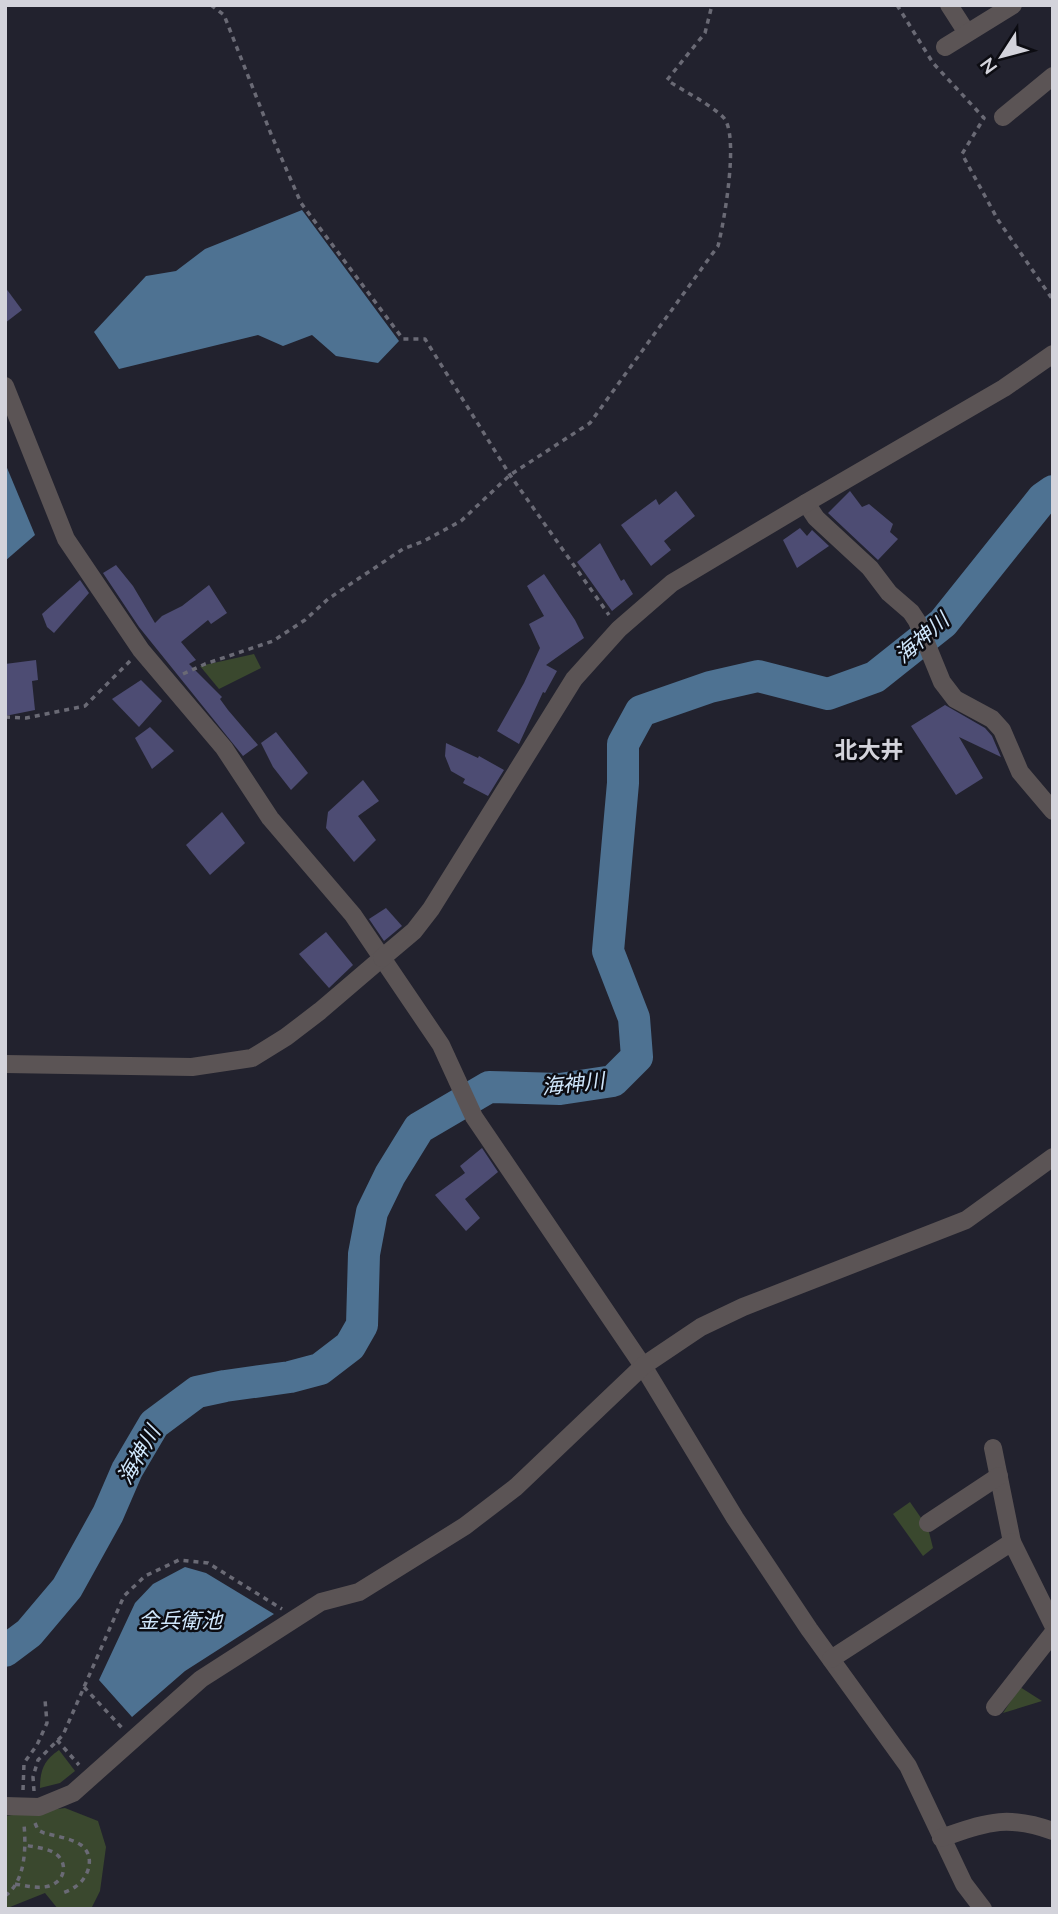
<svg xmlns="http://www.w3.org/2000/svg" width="1058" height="1914" viewBox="0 0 1058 1914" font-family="Mulish,'Noto Sans JP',sans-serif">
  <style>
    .green { fill: #3a482e }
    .water { fill: #4e7292 }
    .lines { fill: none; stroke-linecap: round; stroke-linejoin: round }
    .river { stroke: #4e7292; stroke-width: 32 }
    .building { fill: #4d4c73 }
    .path { stroke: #6a6a75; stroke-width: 3.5; stroke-dasharray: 5 5; stroke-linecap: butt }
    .minor { stroke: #5b5455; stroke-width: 18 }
    .tertiary { stroke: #5b5455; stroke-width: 18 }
    .labels { text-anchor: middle; stroke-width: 5; stroke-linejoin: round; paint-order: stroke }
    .water-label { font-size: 21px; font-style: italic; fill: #cfe6fb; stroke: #0c0c12 }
    .quarter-label { font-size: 23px; font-weight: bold; fill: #d3d3db; stroke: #0c0c12 }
  </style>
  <rect width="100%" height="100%" fill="#22222e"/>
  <g class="green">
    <polygon points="254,654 261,668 219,689 200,666"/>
    <polygon points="910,1502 928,1528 933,1548 923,1556 893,1514"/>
    <polygon points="1020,1687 1042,1701 1003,1713"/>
    <path d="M59,1750L75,1771L60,1783L40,1788C40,1770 44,1760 59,1750Z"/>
    <polygon points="65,1808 98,1821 106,1847 100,1891 91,1909 58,1909 45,1893 5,1909 5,1816"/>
  </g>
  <g class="water">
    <polygon points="302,210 399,341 378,363 336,356 312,335 283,346 258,335 119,369 94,332 146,276 176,271 205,249"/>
    <polygon points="5,463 35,535 5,561"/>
    <polygon points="185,1567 206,1573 274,1614 185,1671 132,1717 99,1680 135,1603 153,1584"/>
  </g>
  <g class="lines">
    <polyline class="river" points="5,1651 29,1633 67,1588 108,1514 127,1470 154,1424 197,1392 225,1386 290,1377 320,1369 350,1346 362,1325 364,1254 372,1212 390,1175 419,1128 489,1087 560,1089 613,1081 637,1057 634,1018 608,951 623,783 623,744 641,711 710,687 758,676 828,694 875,677 943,623 1043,498 1053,491"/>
  </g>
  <g class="building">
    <polygon points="5,287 22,310 5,323"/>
    <polygon points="676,491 695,516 664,541 671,550 651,566 621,525 656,499 659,505"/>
    <polygon points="850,491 862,507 869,504 893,524 890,532 898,539 878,560 828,513"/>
    <polygon points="800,528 807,536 812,530 829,546 797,568 783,540"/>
    <polygon points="600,543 621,581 624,579 633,594 612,611 577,562"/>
    <polygon points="116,565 133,586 155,623 162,616 182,606 209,585 227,613 211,624 208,620 181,642 196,660 189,664 222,697 220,699 228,710 258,745 243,756 139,627 103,573"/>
    <polygon points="544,574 575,620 584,638 546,665 557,671 545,693 543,692 519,744 497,731 524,683 540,648 529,624 544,616 527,586"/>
    <polygon points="80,580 89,593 54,633 47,627 42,614"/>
    <polygon points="36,660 38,680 32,681 35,710 5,716 5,664"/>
    <polygon points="141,680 162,701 139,727 112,699"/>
    <polygon points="945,705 985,728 992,736 1001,757 959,737 983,778 956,795 911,726"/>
    <polygon points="150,727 174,751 152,769 135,738"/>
    <polygon points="276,732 308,773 291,790 273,767 261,743"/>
    <polygon points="446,743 478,758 479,756 504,770 488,796 463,783 465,779 451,771 445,756"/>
    <polygon points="363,780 379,801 358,816 376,840 354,862 326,828 328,812"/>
    <polygon points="222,812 245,843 210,875 186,845"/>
    <polygon points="386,908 402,926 384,941 369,919"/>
    <polygon points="326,932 353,965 329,988 299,954"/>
    <polygon points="482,1148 498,1172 465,1199 480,1218 466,1231 435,1195 465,1173 460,1166"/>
  </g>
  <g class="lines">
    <g class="path">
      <polyline points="211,5 224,15 271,134 301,203 403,339 425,339 510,475 609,615"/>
      <polyline points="897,5 933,63 984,118 962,154 998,220 1053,300"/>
      <path d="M183,674L205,664L273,641L305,620L328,599L403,549L424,541L461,521L510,475L590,423L718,246C724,223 740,133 723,117C707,102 685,92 667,80L705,33L712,5"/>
      <polyline points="5,717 26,718 85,706 130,661"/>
      <polyline points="84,1687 123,1729"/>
      <polyline points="57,1740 79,1765"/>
      <polyline points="23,1790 24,1763 37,1745 47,1723 45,1700"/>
      <polyline points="34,1791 33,1777 38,1760 63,1735 124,1596 145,1576 179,1560 208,1563 282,1609"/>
      <path d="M35,1823L38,1830L44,1833C55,1836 71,1838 81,1845C96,1856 89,1878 75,1887C71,1890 65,1892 60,1894"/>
      <path d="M15,1884C27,1886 38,1889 49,1886C66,1881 69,1861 53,1852C45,1848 34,1847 25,1845"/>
      <path d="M5,1896C26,1881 26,1847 24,1824"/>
    </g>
    <g class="minor">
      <polyline points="949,5 967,33"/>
      <polyline points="945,47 1013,5"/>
      <polyline points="1003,117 1053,76"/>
      <polyline points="5,386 66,539 141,650 224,748 270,818 353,915 441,1045 474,1117 643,1366 735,1518 809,1629 908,1766 964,1884 983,1909"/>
      <polyline points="806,503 816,518 870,568 889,593 911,612 917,621 942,682 955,699 992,719 1002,730 1020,772 1053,811"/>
      <polyline points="5,1064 192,1067 252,1058 286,1037 320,1011 382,958"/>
      <polyline points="993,1448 1012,1542"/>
      <polyline points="928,1523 999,1476"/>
      <polyline points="831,1659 1012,1542 1053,1625"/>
      <polyline points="995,1707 1053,1633"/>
      <polyline points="5,1806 39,1807 73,1793 201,1679 321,1602 359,1592 465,1526 516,1487 643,1366 701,1327 743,1307 966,1220 1053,1157"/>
      <path d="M941,1838C986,1823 1005,1814 1053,1831"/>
    </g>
    <polyline class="tertiary" points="382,958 414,931 431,909 574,679 619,629 672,583 806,503 1004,388 1053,354"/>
  </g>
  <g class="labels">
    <g class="water-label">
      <text transform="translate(922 638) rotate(-41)" y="7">海神川</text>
      <text transform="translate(573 1084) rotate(-6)" y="7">海神川</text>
      <text transform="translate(139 1455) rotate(-60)" y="7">海神川</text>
      <text x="180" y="1628">金兵衛池</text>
    </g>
    <g class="quarter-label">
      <text x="869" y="758">北大井</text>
    </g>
  </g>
  <rect width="1058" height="1914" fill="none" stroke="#d3d3db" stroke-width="14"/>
  <g transform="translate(1002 56) rotate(234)" stroke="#0c0c12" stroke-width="5" paint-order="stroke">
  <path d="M0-5L12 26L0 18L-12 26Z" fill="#d3d3db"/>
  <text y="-10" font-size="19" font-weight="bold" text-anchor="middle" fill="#d3d3db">N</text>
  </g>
</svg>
